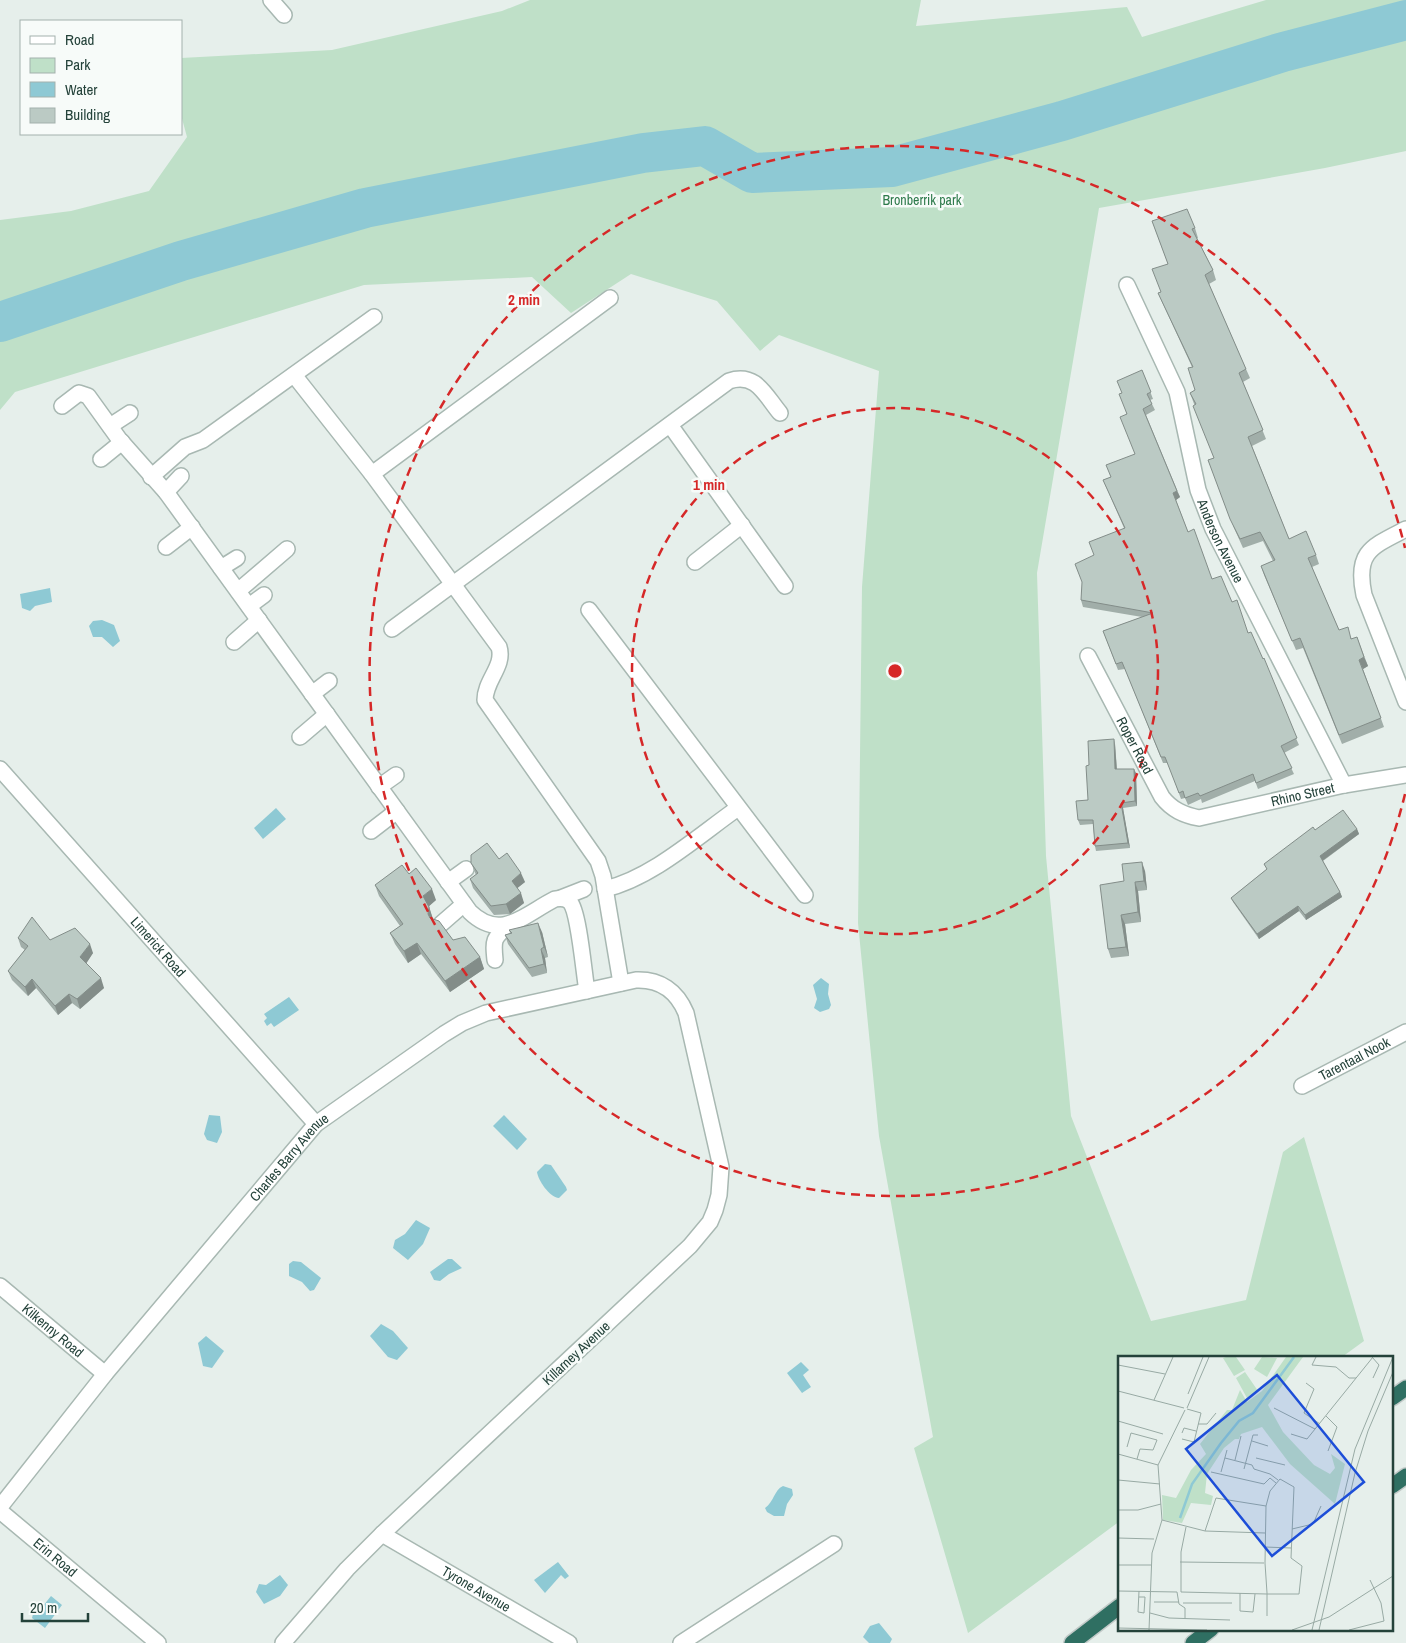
<svg xmlns="http://www.w3.org/2000/svg" width="1406" height="1643" viewBox="0 0 1406 1643" font-family="'Archivo Narrow',sans-serif">
  <style>
    .green { fill: #bfe0c8 }
    .water { fill: #8ec9d4 }
    .lines { fill: none; stroke-linecap: round; stroke-linejoin: round }
    .river { stroke: #8ec9d4; stroke-width: 40 }
    .minor-casing { stroke: #a8b8b2; stroke-width: 18 }
    .motorway-casing { stroke: #c2cac8; stroke-width: 18 }
    .minor { stroke: #fff; stroke-width: 15 }
    .motorway { stroke: #2f6f62; stroke-width: 15 }
    .wall { fill: #a1aea9 }
    .shaded-wall { fill: #838d89 }
    .building { fill: #bbcac4; stroke: #838d89 }
    .ring { fill: none; stroke: #d62828; stroke-width: 2.5; stroke-dasharray: 9 6 }
    .labels { text-anchor: middle; stroke-width: 5; stroke-linejoin: round; paint-order: stroke }
    .park-label { font-size: 14px; fill: #2d7a4b; stroke: #f7fbf9 }
    .street-label { font-size: 14px; fill: #24423a; stroke: #f7fbf9 }
    .inset-river { fill: none; stroke: #8ec9d4; stroke-width: 2.5 }
    .inset-road { fill: none; stroke: #98aaa4; stroke-width: 1 }
    .view { fill: #1d4ed8; fill-opacity: 0.15; stroke: #1d4ed8; stroke-width: 2.5 }
    .inset-edge { fill: none; stroke: #24423a; stroke-width: 2.5 }
    .centre { fill: #d62828; stroke: #f7fbf9; stroke-width: 2.5 }
    .ring-label { font-size: 15px; text-anchor: middle; font-weight: bold; fill: #d62828; stroke: #f7fbf9; stroke-width: 5; stroke-linejoin: round; paint-order: stroke }
  </style>
  <rect width="100%" height="100%" fill="#e6efeb"/>
  <polygon class="green" points="530,0 921,0 916,26 1127,7 1142,37 1266,0 1406,0 1406,151 1325,168 1099,208 1037,573 1046,856 1071,1116 1151,1321 1246,1300 1283,1152 1304,1137 1364,1341 1342,1357 1120,1357 1120,1521 968,1633 914,1448 933,1437 879,1136 858,923 862,587 879,371 779,335 760,351 717,301 631,274 571,313 532,277 364,285 15,392 0,410 0,220 71,211 149,191 187,137 181,115 181,58 332,50 502,11"/>
  <g class="water">
    <polygon points="50,588 52,602 35,606 30,611 22,608 20,594"/>
    <polygon points="102,620 114,625 120,641 113,647 102,637 93,637 89,626 93,621"/>
    <polygon points="276,808 286,819 263,839 254,828"/>
    <polygon points="821,978 829,984 828,994 831,1005 829,1009 820,1012 814,1008 817,999 813,985"/>
    <polygon points="289,997 299,1010 274,1027 271,1023 267,1026 264,1021 267,1018 264,1014"/>
    <polygon points="209,1115 220,1116 222,1132 217,1143 207,1140 204,1134"/>
    <polygon points="504,1115 527,1139 517,1150 493,1126"/>
    <path d="M545,1164L551,1165L566,1187L567,1190L559,1198C549,1197 538,1180 537,1172Z"/>
    <polygon points="416,1220 430,1228 423,1244 408,1260 393,1248 395,1240 405,1234"/>
    <polygon points="448,1259 452,1259 462,1268 449,1274 440,1281 434,1280 430,1272"/>
    <polygon points="293,1261 301,1262 321,1278 314,1290 310,1291 302,1282 289,1276 289,1264"/>
    <polygon points="381,1324 393,1331 408,1348 397,1360 388,1357 370,1336"/>
    <polygon points="206,1336 224,1351 212,1368 203,1366 198,1343"/>
    <polygon points="801,1362 809,1370 803,1375 811,1387 802,1393 787,1373"/>
    <path d="M783,1486L792,1489L793,1495L787,1504L784,1516H774L767,1512L765,1508C774,1502 774,1490 783,1486Z"/>
    <polygon points="558,1562 569,1576 565,1579 561,1575 545,1593 534,1580"/>
    <polygon points="280,1575 288,1585 280,1596 264,1604 256,1592 259,1584 266,1585"/>
    <polygon points="51,1596 62,1605 45,1628 32,1618 34,1610 43,1606"/>
    <polygon points="879,1623 892,1639 890,1643 869,1643 863,1637 870,1626"/>
  </g>
  <g class="lines">
    <polyline class="river" points="0,322 181,261 365,208 643,153 705,146 752,173 892,167 1062,121 1283,52 1406,20"/>
    <g class="minor-casing">
      <g id="minor">
        <polyline points="271,0 284,15"/>
        <path id="s1" d="M1127,285L1177,392L1198,490L1213,529L1344,785"/>
        <path d="M294,375L372,474L499,647C505,666 485,680 485,700L598,861L603,876L621,983"/>
        <path d="M62,406L79,393L88,396L119,439L166,492L470,912C501,942 525,914 555,899C560,898 566,898 570,902C579,912 584,975 587,991"/>
        <polyline points="670,425 785,586"/>
        <polyline points="110,426 130,413"/>
        <polyline points="101,459 122,442"/>
        <polyline points="372,474 610,298"/>
        <polyline points="151,477 185,447 203,440 374,317"/>
        <polyline points="166,492 181,476"/>
        <path d="M1406,529C1371,547 1355,552 1364,595L1406,702"/>
        <polyline points="166,547 192,527"/>
        <polyline points="695,562 742,525"/>
        <polyline points="221,568 237,558"/>
        <polyline points="238,591 287,549"/>
        <polyline points="249,606 264,595"/>
        <polyline points="589,610 805,895"/>
        <path d="M392,629L729,381C756,372 765,395 780,413"/>
        <polyline points="234,642 259,620"/>
        <path id="s2" d="M1088,656L1162,797C1172,810 1184,815 1199,818L1344,785L1406,775"/>
        <polyline points="312,694 329,681"/>
        <polyline points="300,737 327,714"/>
        <path id="s3" d="M0,769L316,1124"/>
        <polyline points="379,787 396,775"/>
        <polyline points="371,831 397,811"/>
        <polyline points="448,882 466,869"/>
        <path d="M605,889C652,878 698,836 738,808"/>
        <polyline points="561,898 584,889"/>
        <polyline points="441,924 464,904"/>
        <path d="M495,960C493,940 493,938 509,925"/>
        <path id="s4" d="M1302,1086L1406,1032"/>
        <path id="s5" d="M0,1286L105,1374"/>
        <path id="s6" d="M0,1507L105,1374L316,1124L444,1034L462,1023L486,1013L636,980C660,979 677,991 686,1013L721,1167L719,1195L715,1210L710,1222L690,1246L382,1534L347,1569L283,1643"/>
        <path id="s7" d="M0,1511L158,1643"/>
        <path id="s8" d="M382,1534L569,1643"/>
        <polyline points="681,1643 834,1544"/>
      </g>
    </g>
    <g class="motorway-casing">
      <g id="motorway">
        <polyline points="1392,1398 1406,1388"/>
        <polyline points="1392,1486 1406,1476"/>
        <polyline points="1072,1643 1120,1606"/>
        <polyline points="1193,1643 1211,1629"/>
      </g>
    </g>
    <use href="#minor" class="minor"/>
    <use href="#motorway" class="motorway"/>
  </g>
  <g class="wall">
    <polygon points="1152,221 1195,228 1198,238 1197,238 1213,270 1216,280 1209,284 1246,369 1250,378 1243,382 1266,439 1252,446 1289,539 1316,555 1319,564 1312,567 1339,630 1352,639 1357,637 1368,666 1363,669 1384,727 1342,744 1303,648 1296,650 1264,575 1261,566 1273,561 1263,541 1243,548 1234,528 1208,460 1214,458 1190,393 1195,390 1192,367 1162,302 1158,293 1161,292 1168,264"/>
    <polygon points="1142,370 1153,399 1150,400 1155,410 1146,415 1180,497 1176,500 1188,532 1212,579 1232,602 1248,633 1299,745 1284,753 1294,774 1258,789 1255,781 1202,803 1201,799 1188,805 1185,798 1181,799 1168,763 1163,763 1125,669 1118,670 1103,631 1142,617 1083,607 1081,600 1094,555 1124,528 1103,480 1111,477 1135,454 1122,393"/>
    <polygon points="1115,744 1117,769 1136,773 1137,806 1123,808 1130,848 1096,851 1095,846 1093,824 1080,825 1078,820"/>
    <polygon points="1357,829 1359,834 1323,861 1340,892 1342,897 1306,920 1299,911 1259,939 1233,902 1231,898 1267,869 1264,864 1315,830"/>
    <polygon points="499,859 525,882 517,888 524,903 510,914 494,915 473,888 470,879 476,875 471,863"/>
    <polygon points="1145,871 1147,890 1138,891 1141,922 1125,924 1129,956 1111,958 1108,949 1124,881"/>
    <polygon points="375,885 436,900 429,906 433,920 453,940 480,957 484,969 450,992 421,954 408,963 395,944 390,933 400,926 379,896"/>
    <polygon points="509,930 542,932 548,957 545,958 547,973 532,977 508,944 505,935 510,933"/>
    <polygon points="18,938 50,940 93,953 86,963 104,988 80,1009 72,1003 58,1015 36,988 28,996 12,980 8,971 25,950 21,947"/>
  </g>
  <g class="shaded-wall">
    <polygon points="1177,491 1180,497 1176,500 1173,493"/>
    <polygon points="1364,657 1368,666 1363,669 1359,660"/>
    <polygon points="1114,739 1115,744 1117,773 1115,769"/>
    <polygon points="1134,769 1136,773 1137,806 1135,801"/>
    <polygon points="1121,803 1123,808 1130,848 1128,843"/>
    <polygon points="1357,829 1359,834 1322,861 1320,856"/>
    <polygon points="1142,862 1145,871 1147,890 1144,881"/>
    <polygon points="521,873 525,882 515,890 512,881"/>
    <polygon points="1135,882 1138,891 1141,922 1138,912"/>
    <polygon points="432,889 436,900 428,907 423,896"/>
    <polygon points="1340,892 1342,897 1306,920 1305,915"/>
    <polygon points="521,893 524,903 510,914 506,904"/>
    <polygon points="1298,906 1299,911 1259,939 1257,934"/>
    <polygon points="429,907 433,919 432,925 428,914"/>
    <polygon points="1121,915 1125,924 1129,956 1126,947"/>
    <polygon points="538,923 542,932 548,957 544,947"/>
    <polygon points="417,943 421,954 408,963 404,951"/>
    <polygon points="90,944 93,953 84,967 80,957"/>
    <polygon points="541,949 545,958 547,973 544,964"/>
    <polygon points="480,957 484,969 450,992 445,981"/>
    <polygon points="101,978 104,988 80,1009 77,999"/>
    <polygon points="32,979 36,988 28,996 25,987"/>
    <polygon points="69,994 72,1003 58,1015 55,1006"/>
  </g>
  <g class="building">
    <polygon points="1187,209 1195,228 1192,229 1213,270 1205,275 1246,369 1239,373 1263,430 1248,437 1289,539 1306,531 1316,555 1308,558 1339,630 1348,627 1351,639 1357,637 1364,657 1359,660 1381,718 1339,735 1300,638 1292,641 1261,566 1275,560 1260,532 1240,539 1230,519 1208,460 1214,458 1193,406 1196,404 1190,393 1195,390 1188,368 1193,367 1158,293 1161,292 1152,269 1168,264 1152,221"/>
    <polygon points="1142,370 1151,392 1147,394 1152,404 1143,409 1177,491 1173,493 1188,532 1194,529 1212,579 1221,576 1232,602 1237,600 1248,633 1251,632 1263,659 1264,658 1297,738 1281,746 1292,768 1256,783 1253,774 1200,796 1198,793 1185,798 1183,791 1179,793 1165,757 1161,757 1122,662 1116,664 1103,631 1153,613 1081,600 1082,582 1075,564 1094,555 1089,542 1125,528 1103,480 1111,477 1106,465 1135,454 1120,417 1127,414 1119,394 1122,393 1117,381"/>
    <polygon points="1114,739 1115,769 1134,769 1135,801 1121,803 1128,843 1095,846 1093,820 1078,820 1076,801 1088,800 1086,766 1089,765 1088,741"/>
    <polygon points="1343,810 1357,829 1320,856 1340,892 1305,915 1298,906 1257,934 1231,898 1267,869 1264,864 1313,827 1315,830"/>
    <polygon points="487,843 499,859 507,853 521,873 512,881 521,893 506,904 491,906 470,879 478,873 471,863 471,855"/>
    <polygon points="1142,862 1144,881 1135,882 1138,912 1121,915 1126,947 1108,949 1100,885 1124,881 1122,864"/>
    <polygon points="402,865 409,874 416,868 432,889 423,896 429,907 428,914 430,918 439,921 453,940 465,937 480,957 445,981 417,943 404,951 390,933 403,924 375,885"/>
    <polygon points="32,917 50,940 75,928 90,944 80,957 101,978 77,999 69,994 55,1006 32,979 25,987 8,971 28,946 18,938"/>
    <polygon points="538,923 544,947 541,949 544,964 529,968 505,935 512,933 509,930"/>
  </g>
  <g class="ring">
    <circle cx="895" cy="671" r="263"/>
    <path d="M1405 794A525 525 0 1 1 1405 548"/>
  </g>
  <g class="labels">
    <g class="park-label">
      <text x="922" y="205">Bronberrik park</text>
    </g>
    <g class="street-label">
      <text dy="5" stroke="none"><textPath href="#s1" startOffset="274">Anderson Avenue</textPath></text>
      <text dy="5" stroke="none"><textPath href="#s2" startOffset="101">Roper Road</textPath></text>
      <text dy="5" stroke="none"><textPath href="#s2" startOffset="309">Rhino Street</textPath></text>
      <text dy="5" stroke="none"><textPath href="#s3" startOffset="238">Limerick Road</textPath></text>
      <text dy="5" stroke="none"><textPath href="#s4" startOffset="59">Tarentaal Nook</textPath></text>
      <text dy="5" stroke="none"><textPath href="#s6" startOffset="454">Charles Barry Avenue</textPath></text>
      <text dy="5" stroke="none"><textPath href="#s5" startOffset="69">Kilkenny Road</textPath></text>
      <text transform="translate(576 1353) rotate(-43)" y="5">Killarney Avenue</text>
      <text dy="5" stroke="none"><textPath href="#s7" startOffset="72">Erin Road</textPath></text>
      <text dy="5" stroke="none"><textPath href="#s8" startOffset="109">Tyrone Avenue</textPath></text>
    </g>
  </g>
  <g transform="translate(1118 1356)">
    <rect width="275" height="275" fill="#e6efeb"/>
    <path d="M108,1H118L127,14L116,20L105,2ZM144,1L159,2L149,21L136,13ZM168,1H185L150,49L165,76L196,109L212,118L217,112L213,98L227,108L217,148L172,108L144,71L123,78L121,83H117L106,92L89,118L87,137L95,140L93,149L73,147L64,167L45,164L44,139L58,142L73,114L88,98L82,88L109,54H114L122,34L129,46L144,35ZM127,16L140,35L129,42L118,22Z" fill="#bfe0c8"/>
    <path class="inset-river" d="M62,162L74,128L103,87L121,65L135,57L176,1"/>
    <path class="inset-road" d="M198,1L194,9L218,11L231,22H238M254,1L261,9L255,22M0,9L47,18M188,27L196,33L186,57L202,68M0,35L66,52M70,38L85,1M36,44L55,1M69,52L91,1M156,52L197,73M208,60L219,71L210,95M0,65L45,78M80,68H89L98,57M64,77L66,72L78,75M173,78L189,83L255,1M64,83L76,86L83,57L69,53M134,85L150,90M9,91L13,77L39,84L35,94L22,93L19,103M0,98L40,109M107,102L134,109L136,113L152,118L160,124M138,102L167,109M117,104L123,80M126,113L135,79H140M93,116L146,128L152,122L158,127M103,116L109,94M0,124L42,128M0,154H20L43,148M44,164L87,175L147,177M68,171L63,196V236L149,238H181L184,210L173,202L176,131L162,123L152,135L148,150L147,207L149,237V260M174,173L195,168L203,150M87,175L98,142L148,150M0,182L36,183M147,191L173,192M62,206L146,207M0,209H33M252,224L263,247L266,265M0,235L59,236L61,248L67,252V263M122,237V255L135,256L137,238M21,241H27L26,257L20,256L21,235M36,246H61M65,247H114M32,257L51,262L112,264M0,272L89,274M31,274L34,197L44,164L40,109L67,54M174,274L211,261L275,220M194,274L237,93L275,1M201,274L237,117L250,75L275,16M231,274L266,265"/>
    <path class="view" d="M159,19L246,126L154,200L68,93Z"/>
    <rect width="275" height="275" class="inset-edge"/>
  </g>
  <circle cx="895" cy="671" r="8" class="centre"/>
  <g class="ring-label">
    <text x="524" y="305">2 min</text>
    <text x="709" y="490">1 min</text>
  </g>
  <rect x="20" y="20" width="162" height="115" fill="#f7fbf9" stroke="#a3b1ad"/>
  <rect x="30" y="36" width="25" height="8" fill="#ffffff" stroke="#a3b1ad"/>
  <text x="65" y="45" font-size="15" fill="#24423a">Road</text>
  <rect x="30" y="58" width="25" height="15" fill="#bfe0c8" stroke="#a3b1ad"/>
  <text x="65" y="70" font-size="15" fill="#24423a">Park</text>
  <rect x="30" y="82" width="25" height="15" fill="#8ec9d4" stroke="#a3b1ad"/>
  <text x="65" y="95" font-size="15" fill="#24423a">Water</text>
  <rect x="30" y="108" width="25" height="15" fill="#bbcac4" stroke="#a3b1ad"/>
  <text x="65" y="120" font-size="15" fill="#24423a">Building</text>
  <path d="M22 1613v8h66v-8" fill="none" stroke="#24423a" stroke-width="2.5"/>
  <text x="30" y="1613" font-size="15" fill="#24423a" stroke="#f7fbf9" stroke-width="4" paint-order="stroke">20 m</text>
</svg>
